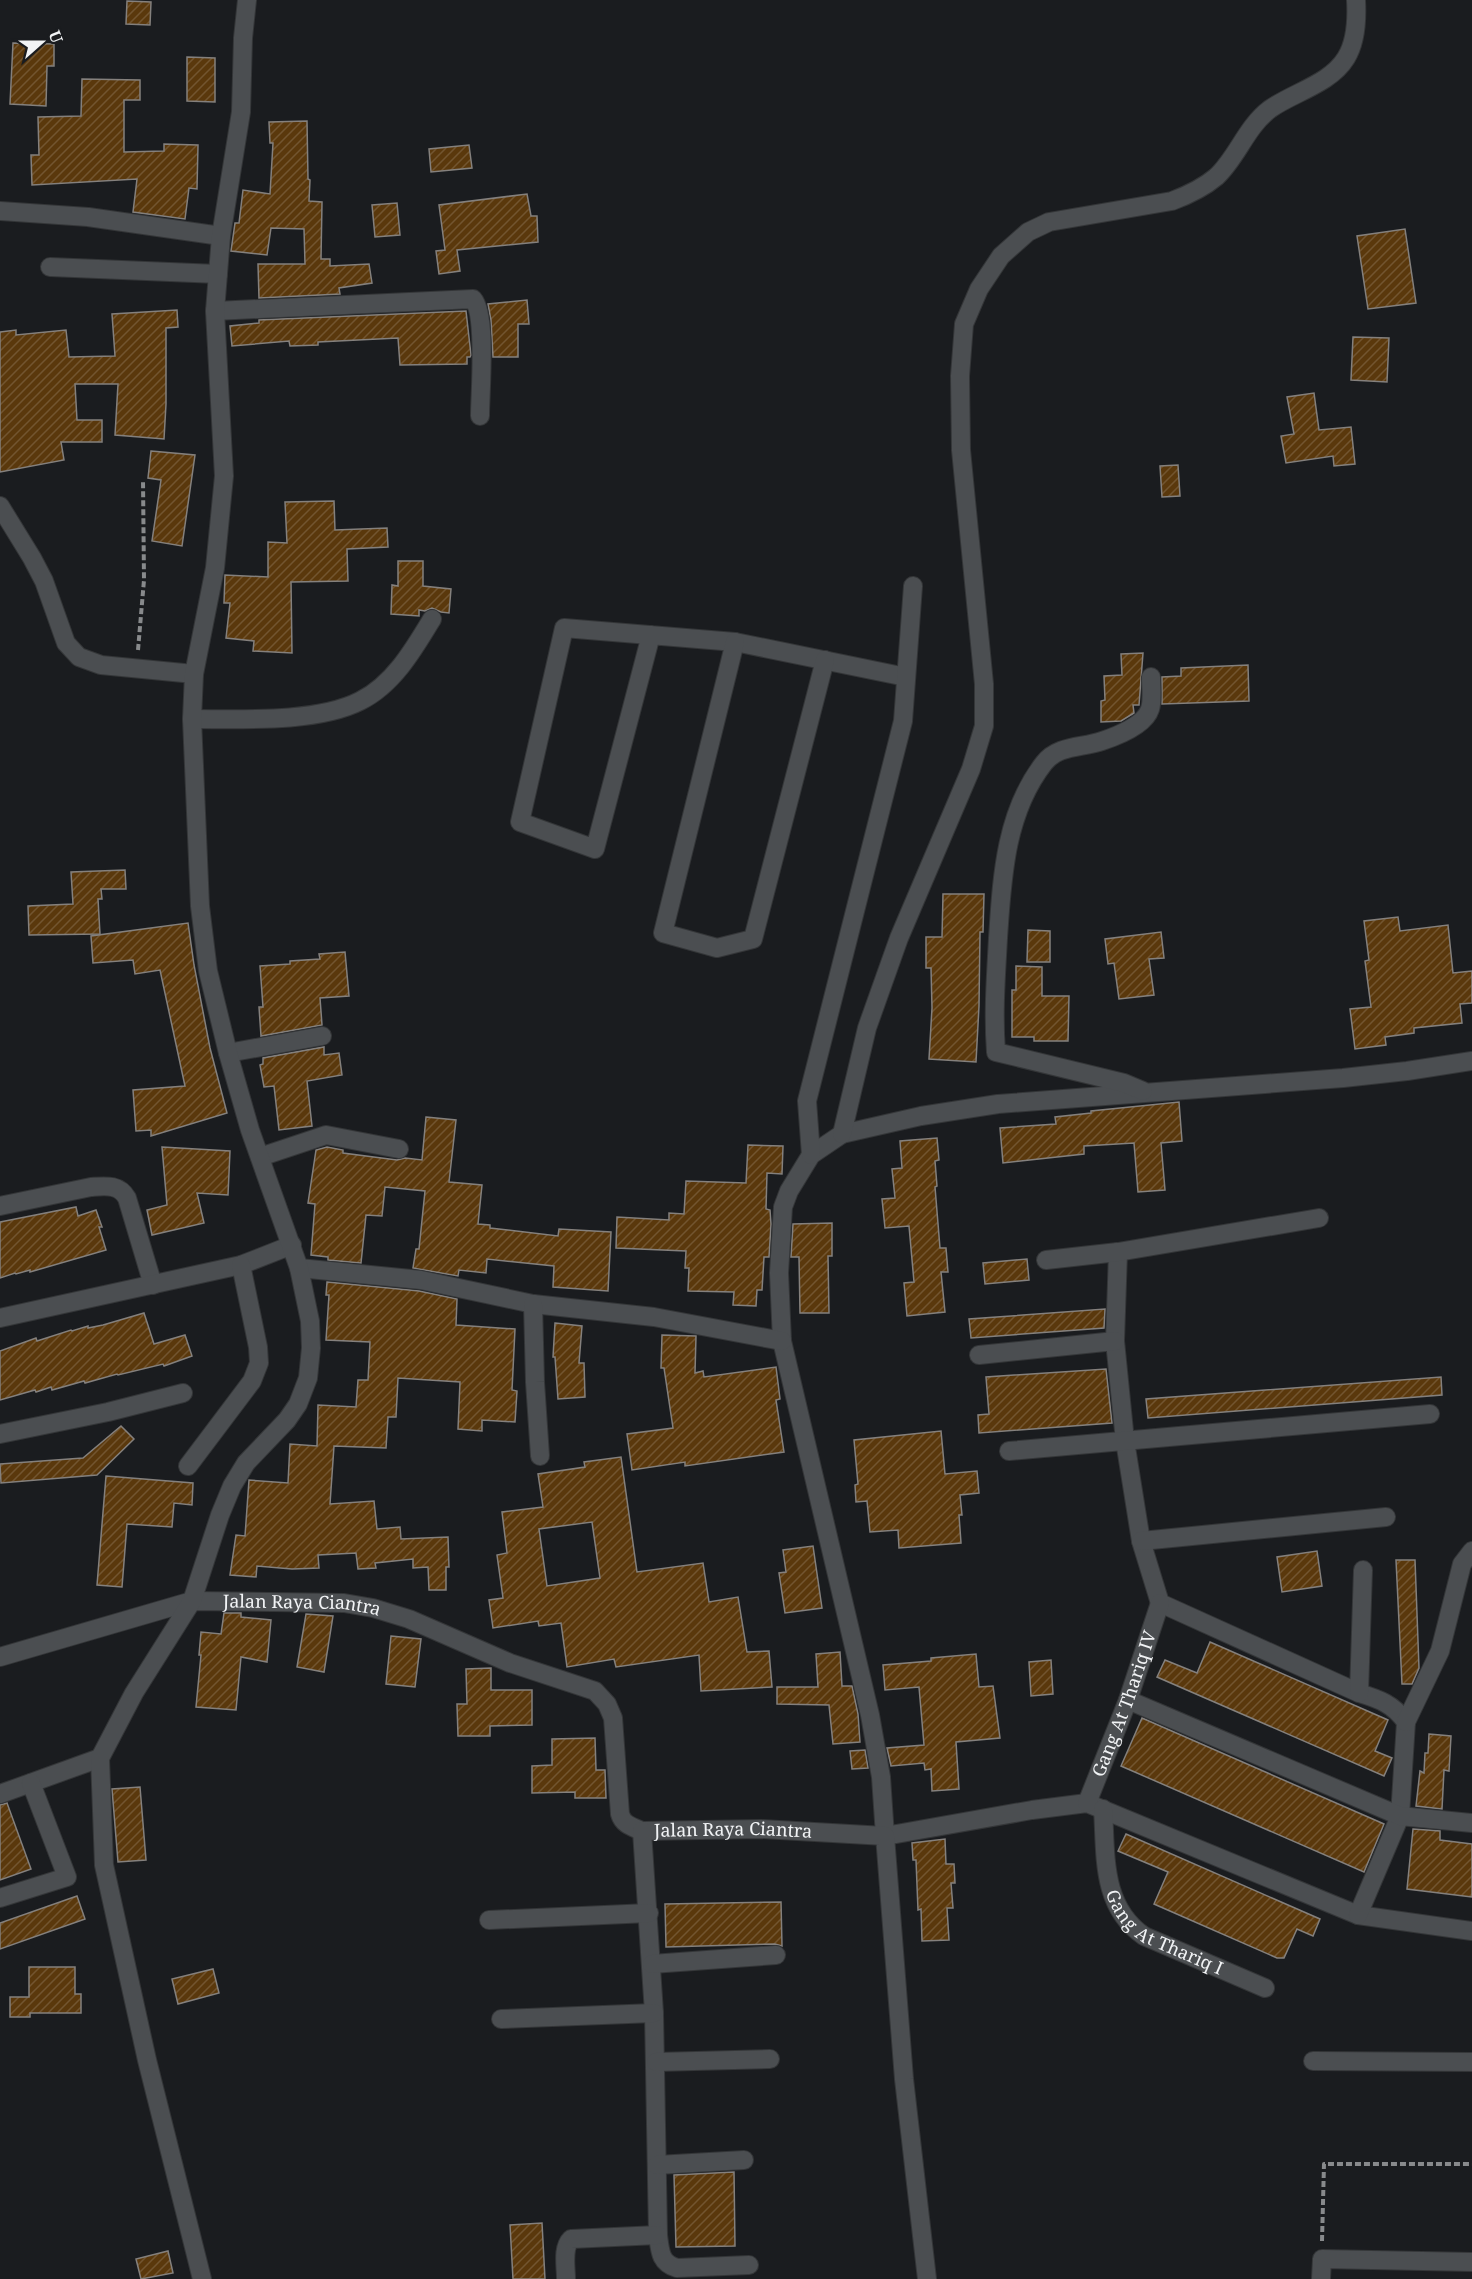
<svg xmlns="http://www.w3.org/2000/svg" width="1472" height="2279" viewBox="0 0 1472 2279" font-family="'Noto Serif',serif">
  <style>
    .building { fill: url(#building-hatch); stroke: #84807d; stroke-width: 1.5; fill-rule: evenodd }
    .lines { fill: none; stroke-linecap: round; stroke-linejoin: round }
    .minor-casing { stroke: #343638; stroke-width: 20 }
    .path { stroke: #888a8c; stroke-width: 4; stroke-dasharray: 6 3; stroke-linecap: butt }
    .minor { stroke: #4b4e51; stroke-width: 18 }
    .labels { text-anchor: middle; stroke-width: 4.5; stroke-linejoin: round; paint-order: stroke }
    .street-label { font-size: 18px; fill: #f1f3f5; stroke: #1a1c1f }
  </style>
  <defs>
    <pattern id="building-hatch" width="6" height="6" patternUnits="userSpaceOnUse" patternTransform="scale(1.5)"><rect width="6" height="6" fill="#5a380c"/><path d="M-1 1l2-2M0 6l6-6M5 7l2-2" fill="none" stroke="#725530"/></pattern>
  </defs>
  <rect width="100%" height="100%" fill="#1a1c1f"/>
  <g class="building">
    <polygon points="127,1 151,2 150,25 126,24"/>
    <polygon points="13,43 54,44 54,66 47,66 46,106 10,104"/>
    <polygon points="187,57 215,58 215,102 187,101"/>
    <polygon points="82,79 140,80 140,100 124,100 124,152 164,151 164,144 198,145 197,189 189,188 185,219 133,212 137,179 32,185 31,155 39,155 38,117 81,116"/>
    <polygon points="307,121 308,179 310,180 309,201 322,202 321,259 330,259 330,266 369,264 372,283 339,288 340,294 259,298 258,264 305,264 304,229 271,228 267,255 231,251 235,223 239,223 243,190 270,194 273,143 270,143 269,122"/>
    <polygon points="469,145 472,168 431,172 429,149"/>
    <polygon points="527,194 531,216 537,216 538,242 457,250 460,271 439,274 436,251 445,250 439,205"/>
    <polygon points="397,203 400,235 375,237 372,205"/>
    <polygon points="1405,229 1416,303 1368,309 1357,236"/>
    <polygon points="527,300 529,324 518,324 518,357 493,357 491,320 488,304"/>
    <polygon points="177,310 178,327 166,328 166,404 164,439 115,435 118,384 75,384 77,420 102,420 102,442 61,442 64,460 0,472 0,332 16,330 16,335 66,330 69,357 115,356 112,314"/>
    <polygon points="466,311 471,355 470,357 467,357 467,364 400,365 398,338 318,342 318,345 290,346 289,341 232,346 230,326 259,323 259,320"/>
    <polygon points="1353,337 1389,338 1387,382 1351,380"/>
    <polygon points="1314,393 1319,430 1351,427 1355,464 1334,466 1333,456 1286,463 1281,436 1294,434 1287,397"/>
    <polygon points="151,451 195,455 182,546 152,541 161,480 148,478"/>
    <polygon points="1178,465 1180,496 1162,497 1160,466"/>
    <polygon points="334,501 335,530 387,528 388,547 347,549 348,581 291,582 292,653 253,651 254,641 226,638 230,603 224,603 225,575 268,577 268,542 287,543 285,502"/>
    <polygon points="398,561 423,561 423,586 451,589 449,613 441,612 432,608 425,611 419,610 419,616 391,614 392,585 398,586"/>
    <polygon points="1143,653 1139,705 1133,705 1134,713 1121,721 1101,722 1101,701 1105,700 1104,676 1122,675 1121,654"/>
    <polygon points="1248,665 1249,701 1162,704 1162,677 1181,676 1181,668"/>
    <polygon points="125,870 126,889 101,889 102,899 98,899 100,934 29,935 28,906 73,904 71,872"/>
    <polygon points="943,894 984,894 983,932 980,932 979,1006 976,1062 929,1059 932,1008 931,968 926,968 926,937 942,937"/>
    <polygon points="1398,917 1400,931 1448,925 1453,973 1472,971 1472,1003 1460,1004 1462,1023 1414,1028 1414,1033 1385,1037 1386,1045 1355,1049 1350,1009 1371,1007 1365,961 1369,960 1364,921"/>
    <polygon points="188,923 194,965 210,1048 227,1113 151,1136 151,1130 136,1131 133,1090 185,1086 160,970 135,974 133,960 93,963 91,936"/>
    <polygon points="1028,930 1050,931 1050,962 1027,962"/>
    <polygon points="1161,932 1164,958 1149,959 1154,995 1119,999 1114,963 1108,964 1105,939"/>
    <polygon points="345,952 349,996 320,998 322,1025 261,1036 259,1007 263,1007 260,966 290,964 290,961 320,959 319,954"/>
    <polygon points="1016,966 1042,967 1042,996 1069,996 1068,1041 1034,1041 1034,1037 1012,1037 1012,990 1016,990"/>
    <polygon points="324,1047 324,1055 339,1053 342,1075 307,1081 312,1126 279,1130 274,1086 264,1087 260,1065 263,1064 263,1058"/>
    <polygon points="1179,1102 1182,1141 1161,1143 1165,1190 1138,1192 1134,1143 1084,1146 1084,1154 1003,1163 1000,1128 1056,1124 1055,1117 1091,1113 1091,1111"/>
    <polygon points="426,1117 456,1120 449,1182 482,1185 478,1224 490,1225 490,1228 558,1236 559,1229 611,1232 608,1291 553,1287 554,1266 487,1259 486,1273 459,1270 458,1276 413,1268 416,1249 419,1249 425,1191 385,1187 382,1216 366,1215 361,1263 328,1260 328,1257 311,1255 315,1204 308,1203 316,1150 327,1147 343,1150 343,1153 397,1160 405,1158 422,1160"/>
    <polygon points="937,1138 939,1160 935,1161 937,1186 935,1187 940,1248 946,1248 948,1272 941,1272 945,1312 907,1316 904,1283 914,1282 909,1226 885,1228 882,1199 895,1198 892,1169 902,1168 900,1141"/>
    <polygon points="748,1145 783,1146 782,1174 767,1173 766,1209 770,1210 771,1224 769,1257 764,1257 762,1290 757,1290 756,1306 733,1305 734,1292 688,1291 689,1268 685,1268 686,1251 616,1248 617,1217 669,1220 669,1213 684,1214 686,1181 746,1183"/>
    <polygon points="162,1147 230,1151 228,1195 197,1193 204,1223 152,1235 147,1210 167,1205"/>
    <polygon points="76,1207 78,1216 96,1210 102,1227 99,1227 106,1250 30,1272 30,1270 16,1274 15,1273 0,1278 0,1222"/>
    <polygon points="832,1223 832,1256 828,1256 829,1313 800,1313 799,1257 791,1257 793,1224"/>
    <polygon points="1027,1259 1029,1280 985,1284 983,1263"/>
    <polygon points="327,1282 419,1291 457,1299 456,1325 515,1329 512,1390 517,1391 515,1422 482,1420 482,1431 458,1429 460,1382 398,1378 396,1417 388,1417 386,1448 334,1446 330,1504 374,1501 377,1529 400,1527 401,1539 448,1537 449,1567 446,1567 446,1590 429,1590 428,1567 413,1568 413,1559 375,1563 376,1568 358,1569 356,1553 318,1555 319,1568 292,1569 257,1566 256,1577 230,1575 236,1535 245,1536 249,1480 288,1483 290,1444 317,1446 318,1405 356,1407 358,1380 368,1380 370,1342 326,1340 329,1295 326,1295"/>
    <polygon points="1105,1309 1104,1328 971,1338 969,1319"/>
    <polygon points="144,1313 154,1344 185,1335 192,1356 164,1366 163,1364 118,1375 117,1374 85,1383 84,1381 52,1390 51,1387 36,1392 35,1390 0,1400 0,1351 36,1338 37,1341 71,1330 72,1331 88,1326 88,1328 103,1325"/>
    <polygon points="555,1323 582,1326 579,1363 584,1363 585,1397 558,1399 555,1357 553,1357"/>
    <polygon points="662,1335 696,1336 695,1373 703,1371 704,1377 776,1367 780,1399 776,1400 784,1452 685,1466 685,1462 632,1470 627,1434 673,1428 664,1368 661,1368"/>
    <polygon points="1106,1369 1112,1423 979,1433 978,1415 989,1414 986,1377"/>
    <polygon points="1441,1377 1442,1395 1148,1418 1146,1399"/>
    <polygon points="121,1426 134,1439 97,1475 1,1483 0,1464 83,1458"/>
    <polygon points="941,1431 945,1474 977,1471 979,1493 960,1495 962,1515 959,1515 961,1543 899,1548 898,1530 870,1532 867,1501 856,1502 855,1485 858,1484 854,1440"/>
    <path d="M621,1457L637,1572L703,1563L709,1602L738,1597L747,1652L769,1651L772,1687L701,1691L699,1655L616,1667L614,1659L567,1667L561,1623L539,1626L538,1621L493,1628L489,1600L503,1598L497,1555L507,1553L502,1512L543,1507L538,1474L585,1467L584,1462ZM592,1522L600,1578L547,1586L539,1529Z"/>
    <polygon points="106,1476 193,1483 192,1505 174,1503 172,1527 127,1524 122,1587 97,1585"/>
    <polygon points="813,1546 822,1608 785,1613 779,1573 786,1572 783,1550"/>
    <polygon points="1317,1551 1322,1586 1282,1592 1277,1557"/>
    <polygon points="1396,1560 1415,1560 1419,1668 1412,1684 1402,1684"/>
    <polygon points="224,1613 241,1613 241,1617 271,1620 267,1662 241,1657 236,1710 196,1707 201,1655 199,1655 201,1632 221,1634"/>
    <polygon points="306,1614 333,1616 324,1672 297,1667"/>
    <polygon points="391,1636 421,1639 415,1687 386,1684"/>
    <polygon points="1210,1642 1388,1720 1375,1751 1392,1758 1384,1776 1157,1677 1165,1660 1197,1673"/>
    <polygon points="840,1652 842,1686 852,1686 858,1714 860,1742 833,1744 829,1705 777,1704 777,1687 818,1687 816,1654"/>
    <polygon points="976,1654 979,1687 993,1686 1000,1738 956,1742 959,1789 932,1791 931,1769 925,1770 924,1763 891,1766 887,1748 924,1745 919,1687 885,1690 883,1665 931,1661 931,1658"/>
    <polygon points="1051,1660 1053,1694 1031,1696 1029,1662"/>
    <polygon points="491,1668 491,1690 532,1690 532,1725 490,1726 490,1736 458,1736 457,1704 467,1704 466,1669"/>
    <polygon points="1142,1718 1384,1824 1364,1872 1121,1766"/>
    <polygon points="1429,1734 1451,1736 1449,1771 1444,1770 1442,1809 1416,1806 1420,1771 1424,1773 1425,1753 1428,1753"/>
    <polygon points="595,1738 596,1770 605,1770 606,1798 575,1798 575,1792 532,1793 532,1766 552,1765 552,1739"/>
    <polygon points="865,1750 868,1768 852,1769 850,1751"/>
    <polygon points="140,1787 146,1860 118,1862 112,1789"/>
    <polygon points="7,1803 31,1869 0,1880 0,1805"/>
    <polygon points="1413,1829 1440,1831 1440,1840 1472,1844 1472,1897 1407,1889"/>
    <polygon points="1126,1834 1320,1919 1313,1936 1297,1929 1284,1958 1277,1958 1154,1904 1168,1872 1118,1851"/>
    <polygon points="945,1839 946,1864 954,1864 955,1883 951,1883 953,1908 947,1908 949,1940 922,1941 921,1909 918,1910 916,1860 913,1860 912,1843"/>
    <polygon points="77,1896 85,1919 0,1949 0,1923"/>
    <polygon points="781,1902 782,1946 775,1944 666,1947 665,1904"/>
    <polygon points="29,1967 75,1967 75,1994 81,1994 81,2013 30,2013 30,2017 10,2017 10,1997 29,1997"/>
    <polygon points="213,1969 219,1993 178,2004 172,1979"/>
    <polygon points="734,2172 735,2246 676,2247 674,2175"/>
    <polygon points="542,2223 545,2279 513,2279 510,2225"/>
    <polygon points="168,2251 173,2273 141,2279 136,2259"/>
  </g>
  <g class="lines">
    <g class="minor-casing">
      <g id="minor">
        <polyline points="0,211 88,217 221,236"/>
        <polyline points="50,267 218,274"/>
        <path d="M215,311L473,299C487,315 480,392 480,416"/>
        <polyline points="0,506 32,558 44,581 66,643 79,657 101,665 194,674"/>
        <polyline points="651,635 595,849 520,822 564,628 735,642 906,677"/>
        <polyline points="735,642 663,933 717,948 753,939 825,660"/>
        <path d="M192,719C241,719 317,723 360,701C393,685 414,649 432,619"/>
        <polyline points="228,1053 322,1036"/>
        <polyline points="1472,1061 1407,1071 1343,1078 998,1104 921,1116 842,1134 811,1155 789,1191 783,1207 779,1273 782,1341 870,1715 881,1777 885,1836 1032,1810 1087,1803 1358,1915 1472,1931"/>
        <path d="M1143,1091L1124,1083L996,1052C993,1013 996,976 998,938C1002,878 1005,813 1044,763C1058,745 1082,748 1102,741C1117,736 1145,725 1150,709C1153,700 1151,687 1151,677"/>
        <path d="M842,1134L867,1028L899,938L971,769L984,726V684L961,450L960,376L964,324L979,289L1001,256L1028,232L1049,222L1172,201C1188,195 1203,188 1216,177C1237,158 1246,127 1270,109C1294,92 1330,84 1346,58C1356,42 1357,18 1356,0"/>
        <polyline points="811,1155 807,1101 903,721 913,586"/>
        <polyline points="260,1157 326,1135 399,1149"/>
        <path d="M0,1206L91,1187C106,1186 119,1184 127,1198L153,1285"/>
        <path d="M1118,1252L1115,1341L1125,1441L1141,1541L1160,1603L1359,1693C1379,1699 1393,1704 1406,1722L1400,1816L1358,1915"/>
        <polyline points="1046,1260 1118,1252 1319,1218"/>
        <polyline points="299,1268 421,1280 533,1304 654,1317 782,1341"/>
        <polyline points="533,1304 535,1382 540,1456"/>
        <polyline points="0,1318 241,1265 292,1245"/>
        <polyline points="979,1355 1115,1341"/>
        <polyline points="0,1434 108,1412 183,1393"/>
        <polyline points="1009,1451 1430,1414"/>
        <polyline points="188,1466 252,1381 259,1363 258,1347 241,1265"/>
        <polyline points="1141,1541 1386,1517"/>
        <path id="s1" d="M0,1657L192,1601L344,1603L373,1608L409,1619L510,1663L595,1691L607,1704L613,1718L620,1814C623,1825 633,1827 642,1831L761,1829L885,1836L904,2079L927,2279"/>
        <polyline points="1359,1693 1363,1570"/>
        <polyline points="1128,1700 1400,1816 1472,1823"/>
        <polyline points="1406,1722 1440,1651 1462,1564 1472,1551"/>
        <polyline points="0,1794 100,1758"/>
        <path id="s2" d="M1087,1803L1128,1700L1160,1603"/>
        <path id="s3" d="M1103,1809C1106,1856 1101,1906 1144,1936L1265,1988"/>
        <path d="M642,1831L654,2013L658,2235C660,2251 660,2263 677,2268L749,2265"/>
        <polyline points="0,1898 67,1877 31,1783"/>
        <polyline points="489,1920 649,1913"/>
        <polyline points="652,1964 776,1955"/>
        <polyline points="501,2019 654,2013"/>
        <polyline points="1313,2061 1472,2062"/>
        <polyline points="656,2062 770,2059"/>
        <polyline points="657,2165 744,2160"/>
        <polyline points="202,2279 147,2060 104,1865 100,1758 134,1693 192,1601 220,1515 232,1486 246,1463 287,1420 298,1404 308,1378 311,1348 310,1321 299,1268 250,1130 228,1053 208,971 200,906 192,719 194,674 215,568 224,476 215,311 221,236 241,112 243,38 247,0"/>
        <path d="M566,2279C566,2266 562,2248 571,2239L658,2235"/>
        <polyline points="1321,2279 1322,2259 1472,2262"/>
      </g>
    </g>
    <g class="path">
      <polyline points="138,650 144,580 143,480"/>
      <polyline points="1322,2241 1324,2164 1472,2164"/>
    </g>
    <use href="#minor" class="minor"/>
  </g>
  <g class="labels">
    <g class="street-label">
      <text dy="6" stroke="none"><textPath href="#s1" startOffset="310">Jalan Raya Ciantra</textPath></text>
      <text dy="6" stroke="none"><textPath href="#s2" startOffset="106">Gang At Thariq IV</textPath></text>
      <text dy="6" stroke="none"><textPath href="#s1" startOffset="868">Jalan Raya Ciantra</textPath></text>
      <text dy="6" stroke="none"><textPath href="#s3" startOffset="153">Gang At Thariq I</textPath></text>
    </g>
  </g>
  <g transform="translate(42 42) rotate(69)" stroke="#1a1c1f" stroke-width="4.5" paint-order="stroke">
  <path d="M0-4.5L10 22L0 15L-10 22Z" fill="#f1f3f5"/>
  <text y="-9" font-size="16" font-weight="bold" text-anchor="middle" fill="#f1f3f5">U</text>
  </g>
</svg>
